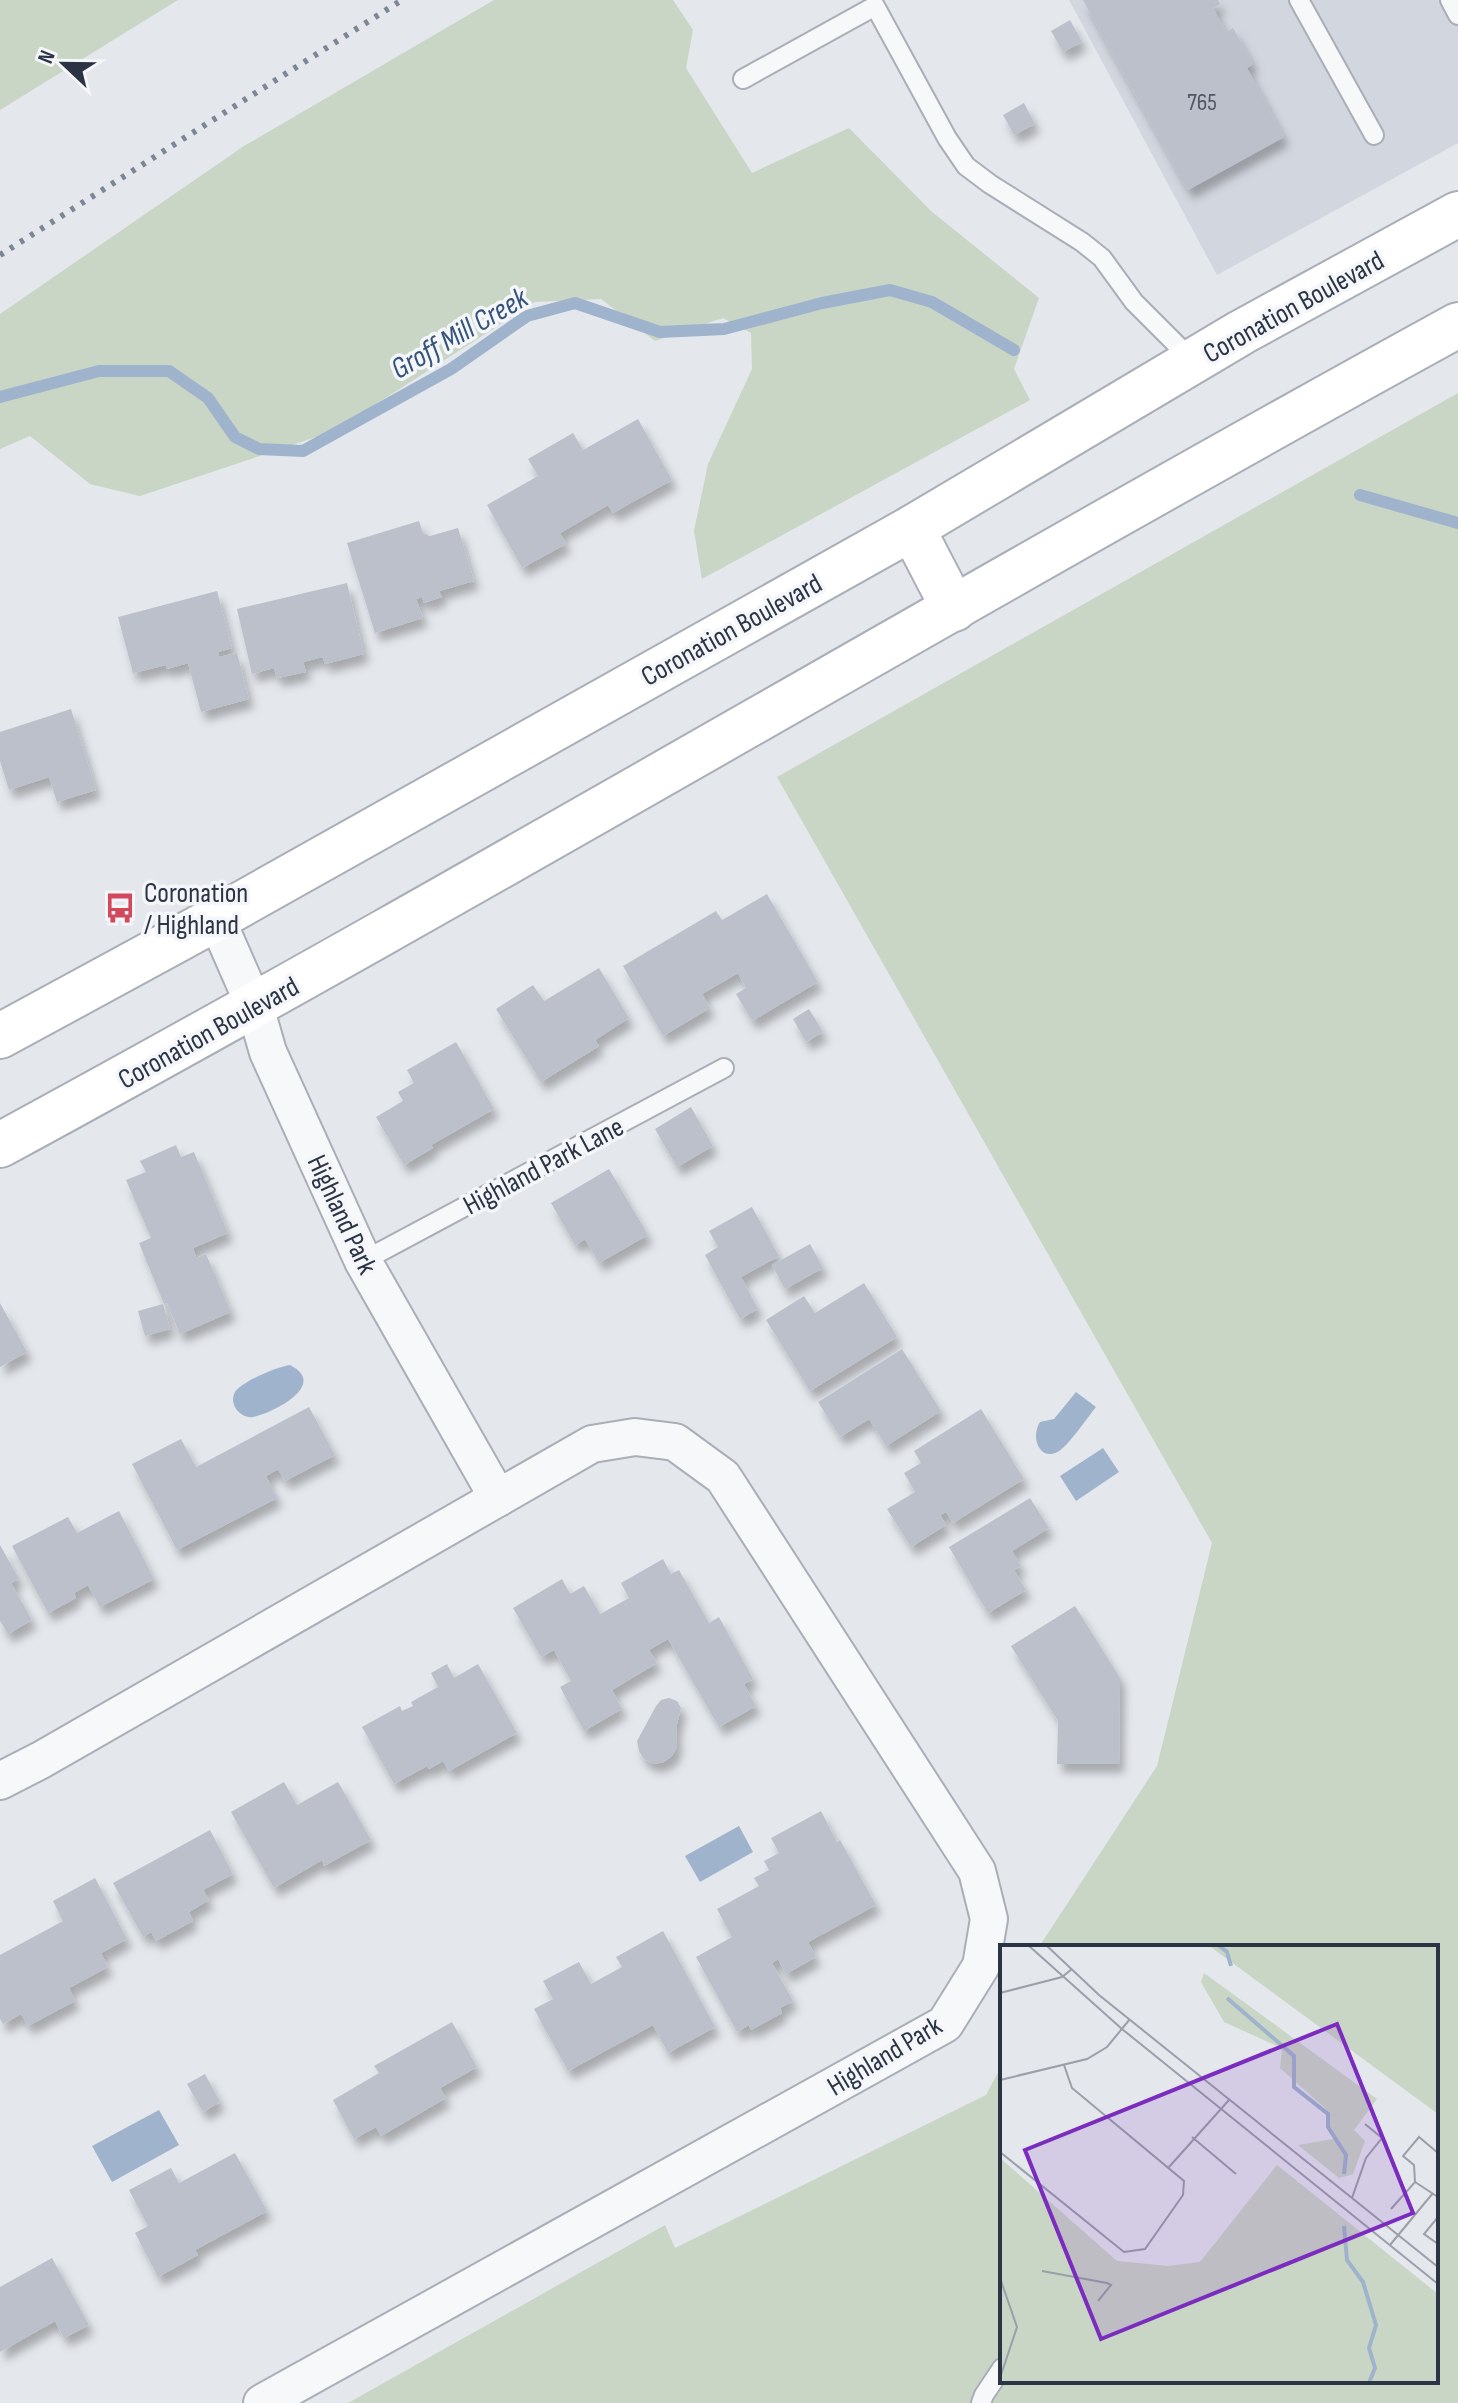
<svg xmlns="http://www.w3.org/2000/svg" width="1458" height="2403" viewBox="0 0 1458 2403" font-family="'Sofia Sans Condensed',sans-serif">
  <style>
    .built { fill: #d2d6de }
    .green { fill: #c9d6c5 }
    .water { fill: #9fb4cc }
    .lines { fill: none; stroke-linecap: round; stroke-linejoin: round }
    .stream { stroke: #9fb4cc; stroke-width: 12 }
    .building { fill: #bbc0ca; filter: url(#shadow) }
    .lane-casing { stroke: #a9aeb7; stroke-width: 22 }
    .street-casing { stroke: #a9aeb7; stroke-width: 40 }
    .secondary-casing { stroke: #a9aeb7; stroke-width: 48 }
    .lane { stroke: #f7f8fa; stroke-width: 18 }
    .street { stroke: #f7f8fa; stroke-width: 36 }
    .secondary { stroke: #fff; stroke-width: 44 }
    .rail { stroke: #7d8696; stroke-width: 6; stroke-dasharray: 4 8; stroke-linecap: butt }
    .labels { text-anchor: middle; stroke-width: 7; stroke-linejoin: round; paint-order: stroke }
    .number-label { font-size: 24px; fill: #4f5766 }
    .street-label { font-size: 28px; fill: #2b3445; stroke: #f4f6f9 }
    .poi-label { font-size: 28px; fill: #2b3445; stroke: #f4f6f9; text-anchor: start }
    .water-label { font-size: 30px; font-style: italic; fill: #34527a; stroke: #f4f6f9 }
    .inset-river { fill: none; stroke: #9fb4cc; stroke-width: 4 }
    .inset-road { fill: none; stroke: #9a9fa9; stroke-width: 2 }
    .view { fill: #7b2cbf; fill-opacity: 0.15; stroke: #7b2cbf; stroke-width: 4 }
    .inset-edge { fill: none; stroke: #2b3445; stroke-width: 4 }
  </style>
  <defs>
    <filter id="shadow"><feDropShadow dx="5" dy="9" stdDeviation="4" flood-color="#0004"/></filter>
  </defs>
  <rect width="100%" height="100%" fill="#e4e7ec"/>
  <polygon class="built" points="1069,0 1458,0 1458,143 1217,275"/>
  <g class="green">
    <polygon points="0,0 178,0 0,110"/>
    <polygon points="494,0 673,0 693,30 686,68 752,173 849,128 931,211 1039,298 1014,369 1030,400 702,579 694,531 708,464 752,369 751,333 723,318 655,341 601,299 535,302 334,431 140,496 90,484 30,436 0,449 0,314 244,146"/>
    <polygon points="1458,393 1458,2403 348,2403 665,2225 675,2248 986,2095 1002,2065 1002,2381 1436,2381 1436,1947 1039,1947 1157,1766 1212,1543 777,777"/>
  </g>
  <g class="water">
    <path d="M290,1365C329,1385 273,1413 253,1417C241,1419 228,1405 235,1392C241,1382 279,1366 290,1365Z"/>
    <path d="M1076,1392L1096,1407C1087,1418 1069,1445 1059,1451C1040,1463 1030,1437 1040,1422L1054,1419Z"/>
    <polygon points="1103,1448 1119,1472 1076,1501 1060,1476"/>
    <polygon points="739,1826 753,1852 700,1882 685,1856"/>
    <polygon points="159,2110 179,2145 112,2182 92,2146"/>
  </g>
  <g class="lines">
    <g class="stream">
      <polyline points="0,397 99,371 169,371 208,398 235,437 259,449 303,451 451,369 527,316 575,303 660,332 724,329 822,303 890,290 932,302 1014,350"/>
      <polyline points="1360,495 1458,523"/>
    </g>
  </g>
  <g class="building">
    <polygon points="1083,0 1218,0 1220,4 1213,8 1226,32 1233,28 1253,64 1247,68 1284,137 1188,190"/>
    <polygon points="1070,20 1082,42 1063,52 1051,31"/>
    <polygon points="1024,103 1035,124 1014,135 1003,115"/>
    <polygon points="638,419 672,480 613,513 608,505 560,533 566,544 522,568 487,505 538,476 528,459 573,433 583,450"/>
    <polygon points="419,521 423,533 430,536 458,528 474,581 439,591 442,597 424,603 422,597 416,599 423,618 375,633 347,543"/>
    <polygon points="347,583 364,654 325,664 323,657 303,662 306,672 277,678 274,668 252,674 237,609"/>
    <polygon points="217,591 232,648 218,652 219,657 237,653 249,699 201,712 188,663 167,669 166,665 133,673 118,617"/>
    <polygon points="71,709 96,790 57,802 49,777 9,790 0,761 0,732"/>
    <polygon points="767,894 818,982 752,1021 736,994 746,988 738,973 702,994 710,1008 663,1036 623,966 716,911 722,920"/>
    <polygon points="599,968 629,1018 595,1040 599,1046 541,1082 496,1009 533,985 544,1001"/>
    <polygon points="809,1009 823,1032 806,1042 793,1019"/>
    <polygon points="456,1042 494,1109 431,1145 433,1148 404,1165 376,1117 403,1101 398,1092 414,1083 407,1070"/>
    <polygon points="691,1107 713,1146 677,1167 655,1129"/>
    <polygon points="176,1145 181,1157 194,1152 228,1233 193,1248 196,1258 206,1254 231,1312 180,1334 167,1303 164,1304 139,1243 151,1238 126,1180 146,1172 140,1161"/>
    <polygon points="609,1169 648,1235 599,1263 585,1239 575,1245 551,1203"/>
    <polygon points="752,1207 779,1256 741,1277 758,1309 740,1319 705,1255 718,1247 709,1231"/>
    <polygon points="810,1244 823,1268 785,1289 772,1265"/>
    <polygon points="864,1283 897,1337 810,1391 766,1320 804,1296 815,1313"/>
    <polygon points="0,1303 27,1352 0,1367"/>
    <polygon points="163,1304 170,1329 145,1336 138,1311"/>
    <polygon points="902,1349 941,1411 886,1446 869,1419 840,1437 818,1402"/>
    <polygon points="309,1407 335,1455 285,1481 278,1469 266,1476 277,1498 177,1550 132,1464 181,1439 196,1467"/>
    <polygon points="981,1409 1024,1479 953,1523 946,1512 940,1515 946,1525 911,1547 887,1509 915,1492 904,1473 921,1463 914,1451"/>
    <polygon points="1030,1498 1049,1528 1012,1551 1021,1566 1014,1570 1026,1590 988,1613 949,1547"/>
    <polygon points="119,1511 154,1579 100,1607 88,1585 74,1593 76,1598 48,1613 12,1546 68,1517 77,1533"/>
    <polygon points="0,1545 19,1579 11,1583 32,1620 8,1634 0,1621"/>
    <polygon points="663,1559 671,1574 679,1570 709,1623 719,1617 753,1679 744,1684 756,1706 719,1727 668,1639 649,1650 657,1663 612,1690 622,1709 584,1731 560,1687 571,1681 554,1650 541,1657 513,1608 562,1579 570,1594 584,1586 600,1614 629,1598 621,1583"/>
    <polygon points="1075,1606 1120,1678 1119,1764 1057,1764 1058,1721 1011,1646"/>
    <polygon points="447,1664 454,1678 478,1664 517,1733 449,1771 443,1761 429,1769 427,1766 394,1784 362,1727 400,1706 402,1711 413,1706 411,1702 438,1687 431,1673"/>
    <polygon points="669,1698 677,1701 681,1708 676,1728 677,1747 672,1756 664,1762 654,1764 644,1759 639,1751 637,1741 656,1706 661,1700"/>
    <polygon points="284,1782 297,1805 338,1782 371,1840 324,1866 322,1860 274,1888 231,1812"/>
    <polygon points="821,1811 837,1842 840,1840 876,1905 808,1942 816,1957 786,1974 778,1959 772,1963 793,2001 780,2008 782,2013 751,2030 749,2025 737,2032 696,1957 732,1937 717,1909 759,1886 754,1878 769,1870 764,1861 779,1853 771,1838"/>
    <polygon points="210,1830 233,1874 203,1890 209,1900 189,1912 193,1921 156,1941 151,1932 143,1937 113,1883"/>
    <polygon points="95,1878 127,1939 101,1953 108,1967 69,1988 75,2001 28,2026 21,2014 3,2024 0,2019 0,1955 63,1921 53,1901"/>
    <polygon points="663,1931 715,2027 668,2053 653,2025 568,2071 534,2009 553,1999 543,1981 579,1962 591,1984 622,1967 616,1957"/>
    <polygon points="452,2022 477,2067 440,2088 446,2098 381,2136 376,2127 354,2139 333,2100 379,2073 374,2066"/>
    <polygon points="205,2074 220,2102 203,2112 187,2084"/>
    <polygon points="235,2153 267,2211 195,2250 198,2255 158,2277 135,2233 148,2226 129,2190 171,2168 179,2183"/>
    <polygon points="52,2258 89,2325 64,2338 55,2321 0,2352 0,2287"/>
  </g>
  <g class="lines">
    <g class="lane-casing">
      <g id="lane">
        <polyline points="1299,0 1374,135"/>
        <polyline points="1450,0 1458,15"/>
        <polyline points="743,79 875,6 947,138 966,166 990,184 1082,242 1102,258 1134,302 1193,361"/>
        <polyline points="363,1261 724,1068"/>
        <polyline points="981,2403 984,2395 1002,2368"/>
      </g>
    </g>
    <g class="street-casing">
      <g id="street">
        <polyline points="216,918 255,1007 268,1052 363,1261 498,1498"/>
        <polyline points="0,1781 41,1760 592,1444 635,1437 675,1442 723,1477 977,1871 989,1919 981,1966 945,2024 262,2403"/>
      </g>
    </g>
    <g class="secondary-casing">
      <g id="secondary">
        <polyline points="912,528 954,609"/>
        <polyline points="0,1036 197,929 912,528 1242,332 1458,214"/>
        <path d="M0,1145C490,879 969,593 1458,325"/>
      </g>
    </g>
    <use href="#lane" class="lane"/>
    <use href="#street" class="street"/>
    <use href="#secondary" class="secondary"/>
    <polyline class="rail" points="0,255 402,0"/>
  </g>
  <defs>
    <g id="bus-bare" transform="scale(2.4)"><path d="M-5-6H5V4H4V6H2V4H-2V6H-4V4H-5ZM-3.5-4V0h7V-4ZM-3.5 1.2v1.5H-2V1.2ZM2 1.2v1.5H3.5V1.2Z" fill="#d1495b" stroke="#f4f6f9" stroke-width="2.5" paint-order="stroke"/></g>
  </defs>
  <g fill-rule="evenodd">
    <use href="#bus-bare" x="120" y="908"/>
  </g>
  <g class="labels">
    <g class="number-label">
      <text x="1202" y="110">765</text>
    </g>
    <g class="street-label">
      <text transform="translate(1293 306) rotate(-29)" y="10">Coronation Boulevard</text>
      <text transform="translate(731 629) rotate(-29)" y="10">Coronation Boulevard</text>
      <text transform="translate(208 1032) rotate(-29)" y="10">Coronation Boulevard</text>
      <text transform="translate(543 1165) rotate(-28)" y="10">Highland Park Lane</text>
      <text transform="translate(343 1214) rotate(65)" y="10">Highland Park</text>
      <text transform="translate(884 2055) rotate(-31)" y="10">Highland Park</text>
    </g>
    <g class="poi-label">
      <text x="144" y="902">Coronation<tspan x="144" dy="32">/ Highland</tspan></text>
    </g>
    <g class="water-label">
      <text transform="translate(459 333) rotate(-30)" y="10">Groff Mill Creek</text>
    </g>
  </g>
  <g transform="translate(1000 1945)">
    <rect width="438" height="438" fill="#e4e7ec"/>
    <path d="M208,0H438V169ZM204,28L377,154L354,185L365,196L353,229L339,233L298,200L333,194L326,164L280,123L282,106L277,101L224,77L201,37ZM0,213L117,316L168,321L200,317L277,220L438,349V438H0Z" fill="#c9d6c5"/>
    <path class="inset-river" d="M218,0L227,7L231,21M227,53L294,111V142L328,169V182L346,210L344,229M344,281L347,315L363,337L376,380L369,403L375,423L369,438"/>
    <path class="inset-road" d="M28,0L122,84L438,339M46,0L99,50L438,322M0,48L62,32L72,24M0,135L87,114L107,102L130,74M192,192L236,229M0,207L124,307L145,304L183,250L184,236L72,143L64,120M169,222L229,155M415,237L414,220L403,211L419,192L438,208M352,253L366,213L382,193L365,179M391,264L415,237L438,252M438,272L424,289L438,299M390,300L433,248M42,326L107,338L111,340L98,356M0,333L17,382L0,433"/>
    <path class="view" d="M337,79L413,268L101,394L25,205Z"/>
    <rect width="438" height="438" class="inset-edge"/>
  </g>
  <g transform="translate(64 64) rotate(292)" stroke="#f4f6f9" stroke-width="6" paint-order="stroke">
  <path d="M0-6L14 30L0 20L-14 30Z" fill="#2b3445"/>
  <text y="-12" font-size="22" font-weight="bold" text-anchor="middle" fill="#2b3445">N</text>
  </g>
</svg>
